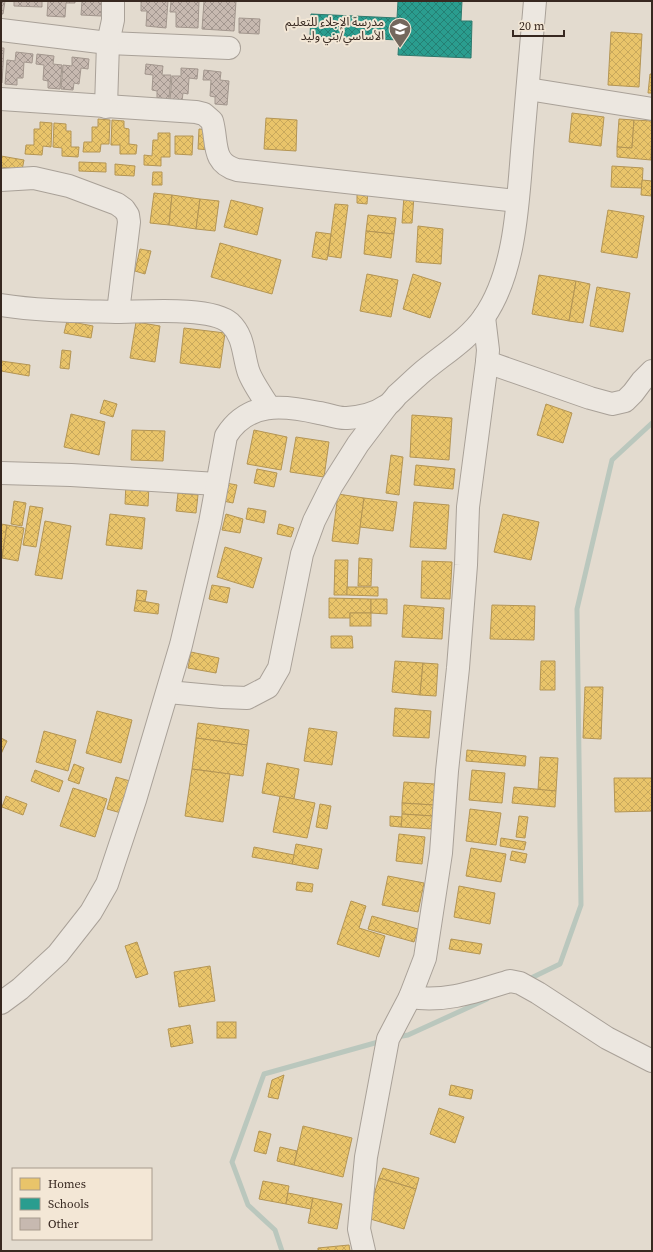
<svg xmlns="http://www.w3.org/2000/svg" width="653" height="1252" viewBox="0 0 653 1252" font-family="'Source Serif 4','Noto Sans Arabic',serif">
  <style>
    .homes { fill: url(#homes-cross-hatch); stroke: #b49554 }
    .schools { fill: url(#schools-cross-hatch); stroke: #2e7a6e }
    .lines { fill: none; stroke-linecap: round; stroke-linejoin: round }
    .stream { stroke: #bac7bd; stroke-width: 5 }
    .building { fill: url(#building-cross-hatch); stroke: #a3978e }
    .minor-casing { stroke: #a9a198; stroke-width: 24 }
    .minor { stroke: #ece7e0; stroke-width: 22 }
    .labels { text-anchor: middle; stroke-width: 4; stroke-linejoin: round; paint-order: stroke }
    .poi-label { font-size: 12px; fill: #372820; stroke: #f3e7d6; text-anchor: end }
  </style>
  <defs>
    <pattern id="homes-cross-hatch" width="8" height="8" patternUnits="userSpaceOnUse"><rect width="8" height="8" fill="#e9c46a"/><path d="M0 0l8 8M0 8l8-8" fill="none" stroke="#c8a85c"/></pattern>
    <pattern id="schools-cross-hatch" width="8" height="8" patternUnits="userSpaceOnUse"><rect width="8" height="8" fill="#2a9d8f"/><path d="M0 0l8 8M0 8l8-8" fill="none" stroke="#258074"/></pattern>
    <pattern id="building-cross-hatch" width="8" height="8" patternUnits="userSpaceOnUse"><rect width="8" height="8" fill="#c7b9b0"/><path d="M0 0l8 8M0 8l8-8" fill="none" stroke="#a2968f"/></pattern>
  </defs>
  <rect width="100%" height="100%" fill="#e3dbcf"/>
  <g class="homes">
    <polygon points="611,32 642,34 639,87 608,85"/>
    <polygon points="650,74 652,74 652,93 648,93"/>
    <polygon points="572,113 604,117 601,146 569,142"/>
    <polygon points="266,118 297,120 296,151 264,149"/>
    <polygon points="98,119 110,120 109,144 101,144 100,152 83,152 84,142 92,142 92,127 98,127"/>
    <polygon points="619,119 634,120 632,148 617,147"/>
    <polygon points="112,120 124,121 124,128 129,129 129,144 137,145 136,154 120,154 120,145 111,145"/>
    <polygon points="634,120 652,121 651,160 617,157 617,147 632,148"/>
    <polygon points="40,122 52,123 51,147 43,146 42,155 25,154 26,145 34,145 34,129 40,129"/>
    <polygon points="54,123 66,124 66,131 71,131 71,147 79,147 78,157 62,156 62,148 53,147"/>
    <polygon points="199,129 212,130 210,150 198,149"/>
    <polygon points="158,133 170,133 170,157 161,157 161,166 144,165 144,155 152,156 153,140 158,140"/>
    <polygon points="175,136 193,136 192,155 175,154"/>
    <polygon points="1,156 24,160 22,170 1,167"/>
    <polygon points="79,162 106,163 106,172 79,171"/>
    <polygon points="115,164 135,166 134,176 115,175"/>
    <polygon points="612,166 643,168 642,188 611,187"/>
    <polygon points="153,172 162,172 162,185 152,185"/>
    <polygon points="642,180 652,181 652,196 641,195"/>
    <polygon points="357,189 368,189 367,204 357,203"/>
    <polygon points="154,193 172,195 169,225 150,223"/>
    <polygon points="172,195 200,199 196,229 169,225"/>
    <polygon points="404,196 414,196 412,223 402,223"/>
    <polygon points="200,199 219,201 215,231 196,229"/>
    <polygon points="231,200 263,208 257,235 224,227"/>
    <polygon points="335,204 348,205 341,258 328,256"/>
    <polygon points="608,210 644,216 637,258 601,252"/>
    <polygon points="368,215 396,218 394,234 366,231"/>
    <polygon points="418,226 443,229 441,264 416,262"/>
    <polygon points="366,231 394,234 391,258 364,254"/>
    <polygon points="316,232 331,234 327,260 312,257"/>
    <polygon points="220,243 281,260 272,294 211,277"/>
    <polygon points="140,249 151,251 145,274 135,271"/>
    <polygon points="367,274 398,280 391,317 360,311"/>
    <polygon points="413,274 441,283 430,318 403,309"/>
    <polygon points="539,275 576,281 569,321 532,314"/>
    <polygon points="576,281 590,284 583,323 569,321"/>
    <polygon points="597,287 630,293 623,332 590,326"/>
    <polygon points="67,321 93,326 91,338 64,333"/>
    <polygon points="136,322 160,326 155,362 130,358"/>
    <polygon points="184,328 225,333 220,368 180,363"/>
    <polygon points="62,350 71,351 69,369 60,368"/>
    <polygon points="1,361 30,365 29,376 1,371"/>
    <polygon points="104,400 117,404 113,417 100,413"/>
    <polygon points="546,404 572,413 563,443 537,435"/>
    <polygon points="71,414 105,422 99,455 64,447"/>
    <polygon points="412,415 452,418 449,460 410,457"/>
    <polygon points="132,430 165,431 163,461 131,460"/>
    <polygon points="254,430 287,437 281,470 247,464"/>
    <polygon points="296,437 329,442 324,477 290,472"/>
    <polygon points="391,455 403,457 399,495 386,493"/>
    <polygon points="416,465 455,469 453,489 414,485"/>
    <polygon points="257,469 277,473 274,487 254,483"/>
    <polygon points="126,483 149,485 148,506 125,504"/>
    <polygon points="226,483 237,485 233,503 223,501"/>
    <polygon points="178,493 198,495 196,513 176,511"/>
    <polygon points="338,494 364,498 358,544 332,541"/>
    <polygon points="364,498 397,502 393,531 360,527"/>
    <polygon points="14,501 26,503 22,526 11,524"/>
    <polygon points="414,502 449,505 446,549 410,547"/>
    <polygon points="30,506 43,508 36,547 23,545"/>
    <polygon points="248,508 266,511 264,523 246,519"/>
    <polygon points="110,514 145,518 142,549 106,545"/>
    <polygon points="226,514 243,519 240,533 222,530"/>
    <polygon points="503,514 539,522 531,560 494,552"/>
    <polygon points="45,521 71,526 62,579 35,575"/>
    <polygon points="1,524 7,525 2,558 1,558"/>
    <polygon points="279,524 294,528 291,537 277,534"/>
    <polygon points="7,525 24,528 18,561 2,558"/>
    <polygon points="225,547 262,558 253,588 217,577"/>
    <polygon points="359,558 372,559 371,586 358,586"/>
    <polygon points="335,560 348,560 347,595 334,595"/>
    <polygon points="422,561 452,562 450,599 421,598"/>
    <polygon points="212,585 230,588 227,603 209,599"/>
    <polygon points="347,587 378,587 378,596 347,595"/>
    <polygon points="137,590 147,591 145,602 136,600"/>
    <polygon points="329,598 371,599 371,613 350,613 350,618 329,618"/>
    <polygon points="371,599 387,599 387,614 371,613"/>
    <polygon points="136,600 159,604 158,614 134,611"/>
    <polygon points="404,605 444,608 442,639 402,637"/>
    <polygon points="492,605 535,606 534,640 490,639"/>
    <rect x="350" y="613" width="21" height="13"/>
    <polygon points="331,636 352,636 353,648 331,648"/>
    <polygon points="191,652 219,658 216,673 188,668"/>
    <polygon points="395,661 423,663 420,695 392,692"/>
    <polygon points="541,661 555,661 555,690 540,690"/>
    <polygon points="423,663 438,664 436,696 420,695"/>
    <polygon points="585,687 603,687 601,739 583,738"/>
    <polygon points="395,708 431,711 429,738 393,736"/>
    <polygon points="97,711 132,720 121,763 86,753"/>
    <polygon points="198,723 249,730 247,745 196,738"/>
    <polygon points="309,728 337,732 332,765 304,761"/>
    <polygon points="44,731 76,740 68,771 36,762"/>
    <polygon points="1,738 7,741 1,754"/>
    <polygon points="196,738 247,745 243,776 192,769"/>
    <polygon points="467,750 526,756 525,766 466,761"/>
    <polygon points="540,757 558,758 556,791 538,790"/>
    <polygon points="267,763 299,769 294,799 262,793"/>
    <polygon points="74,764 84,768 79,784 68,780"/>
    <polygon points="192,769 230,774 223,822 185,816"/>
    <polygon points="35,770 63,781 59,792 31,781"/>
    <polygon points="472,770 505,773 502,803 469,800"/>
    <polygon points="116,777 130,781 121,813 107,809"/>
    <polygon points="614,778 652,778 652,811 615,812"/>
    <polygon points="404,782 435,784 434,805 402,803"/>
    <polygon points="514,787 556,791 555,807 512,803"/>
    <polygon points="73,788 107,799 95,837 60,826"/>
    <polygon points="6,796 27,804 23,815 2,807"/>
    <polygon points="280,796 315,803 307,838 273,832"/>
    <polygon points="402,803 434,805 433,816 402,814"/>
    <polygon points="320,804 331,806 327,829 316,827"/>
    <polygon points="470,809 501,813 496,845 466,841"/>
    <polygon points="402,814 433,816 432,829 401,827"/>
    <polygon points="390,816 402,817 401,827 390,826"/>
    <polygon points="519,816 528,817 525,838 516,837"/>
    <polygon points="399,834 425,837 422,864 396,861"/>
    <polygon points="501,838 526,842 524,850 500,846"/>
    <polygon points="296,844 322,849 318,869 292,864"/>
    <polygon points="254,847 294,855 292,864 252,857"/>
    <polygon points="471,848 506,854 501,882 466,876"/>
    <polygon points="512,851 527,854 525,863 510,860"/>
    <polygon points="388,876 424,883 418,912 382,905"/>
    <polygon points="297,882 313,884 312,892 296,890"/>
    <polygon points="459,886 495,893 490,924 454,917"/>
    <polygon points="351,901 366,906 359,928 385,936 379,957 337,944"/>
    <polygon points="372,916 418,929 414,942 368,929"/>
    <polygon points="451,939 482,944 480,954 449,949"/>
    <polygon points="137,942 148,974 136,978 125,946"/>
    <polygon points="210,966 215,1001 179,1007 174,972"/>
    <rect x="217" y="1022" width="19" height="16"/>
    <polygon points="190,1025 193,1043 171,1047 168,1029"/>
    <polygon points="284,1075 278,1099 268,1097 272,1080"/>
    <polygon points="451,1085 473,1090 471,1099 449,1095"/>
    <polygon points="439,1108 464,1117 455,1143 430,1134"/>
    <polygon points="303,1126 352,1138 343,1177 294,1165"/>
    <polygon points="259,1131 271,1134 266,1154 254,1151"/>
    <polygon points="280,1147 297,1151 294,1165 277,1161"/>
    <polygon points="383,1168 419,1178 416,1189 379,1178"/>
    <polygon points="379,1178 416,1189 404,1229 367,1218"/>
    <polygon points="263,1181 289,1186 286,1204 259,1199"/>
    <polygon points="288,1193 313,1198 311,1209 286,1204"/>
    <polygon points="313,1198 342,1204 337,1229 308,1223"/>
    <polygon points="349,1245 350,1251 318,1251 318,1248"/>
  </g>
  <polygon class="schools" points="398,1 462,1 461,21 472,21 471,58 398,55 399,40 310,36 311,14 397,18"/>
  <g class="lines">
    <g class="stream">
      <polyline points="527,980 560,964 581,905 577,609 612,460 652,423"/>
      <polyline points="397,1037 408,1035 487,999"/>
      <polyline points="282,1251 275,1230 248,1205 232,1162 264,1074 382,1041"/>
    </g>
  </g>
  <g class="building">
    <polygon points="1,1 5,1 3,14 1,14"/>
    <polygon points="14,1 42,1 42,7 14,6"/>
    <polygon points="48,1 75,1 75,3 66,3 65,17 47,16"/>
    <polygon points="82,1 103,1 101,16 81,15"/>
    <polygon points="141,1 168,1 166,28 146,26 147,11 141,11"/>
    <polygon points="171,1 199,1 198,28 176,27 176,12 170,12"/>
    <polygon points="204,1 236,1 234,31 202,29"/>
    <polygon points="239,18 260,19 259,34 239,33"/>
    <polygon points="1,48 4,48 2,83 1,83"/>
    <polygon points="16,52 33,54 32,63 24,62 23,78 17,78 17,85 5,84 7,60 15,61"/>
    <polygon points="37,54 54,56 53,64 62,65 60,89 48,88 48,81 43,80 44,65 36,64"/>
    <polygon points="72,57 89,59 88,69 81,68 79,84 74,83 73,90 61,89 63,65 72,66"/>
    <polygon points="146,64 163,66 162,75 171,75 169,99 157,98 157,91 152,90 153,75 145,74"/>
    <polygon points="181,68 198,69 197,79 189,78 188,94 183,93 182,101 170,100 172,76 181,76"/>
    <polygon points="204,70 221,72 220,80 229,81 227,105 215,104 215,97 210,96 211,80 203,80"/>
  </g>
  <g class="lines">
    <g class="minor-casing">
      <g id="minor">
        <polyline points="1,30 108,43 229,48"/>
        <polyline points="528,89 652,109"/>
        <path d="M1,99L196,112L204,114L212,121C218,142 211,163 237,170L517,201"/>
        <polyline points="106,107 108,43 113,20 113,1"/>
        <polyline points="1,180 34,178 69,186 117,204 124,209 128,215 129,222 118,312"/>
        <path d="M1,305C39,311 78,311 116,312C142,312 211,306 230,323C244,336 243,354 248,370C251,381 263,397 269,407"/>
        <polyline points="487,362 590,398 612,404 625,401 633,393 642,381 652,371"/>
        <polyline points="1,473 71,475 217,484"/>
        <polyline points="168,692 222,697 247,698 268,687 279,668 302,554 314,521 332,485 358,444 386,407"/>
        <path d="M410,997C445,1003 477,991 510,981L520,983L538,993L607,1038L652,1061"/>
        <path d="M1,1003L20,989L58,954L91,912L107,884L135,800L181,645L210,523L226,436C248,401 283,405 319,413C328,414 338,419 347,418C360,417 375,414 386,406C390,404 394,399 397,395C405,388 412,381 420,374C442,355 468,340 484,317C517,270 518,196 523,140C527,94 531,47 535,1"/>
        <polyline points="364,1251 359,1229 366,1157 388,1039 410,997 425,958 441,853 447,771 458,668 466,565 468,507 487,362 488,350 484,317"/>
      </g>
    </g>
    <use href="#minor" class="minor"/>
  </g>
  <defs>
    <g id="school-pin" transform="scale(1.15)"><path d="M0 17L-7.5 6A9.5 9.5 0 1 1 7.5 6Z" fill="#73675d" stroke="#f3e7d6"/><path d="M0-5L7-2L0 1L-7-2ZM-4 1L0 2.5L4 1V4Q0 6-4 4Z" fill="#fff"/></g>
  </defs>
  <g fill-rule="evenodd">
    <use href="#school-pin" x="400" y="29"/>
  </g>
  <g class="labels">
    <g class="poi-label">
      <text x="384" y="26">مدرسة الإجلاء للتعليم<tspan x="384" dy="14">الأساسي/بني وليد</tspan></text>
    </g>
  </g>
  <rect width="653" height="1252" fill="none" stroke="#372820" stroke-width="4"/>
  <rect x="12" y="1168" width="140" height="72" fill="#f3e7d6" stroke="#a89b8d"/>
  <rect x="20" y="1178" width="20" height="12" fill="#e9c46a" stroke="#a89b8d"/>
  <text x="48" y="1188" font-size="12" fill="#372820">Homes</text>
  <rect x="20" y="1198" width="20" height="12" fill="#2a9d8f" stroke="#a89b8d"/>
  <text x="48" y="1208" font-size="12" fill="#372820">Schools</text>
  <rect x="20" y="1218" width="20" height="12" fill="#c7b9b0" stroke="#a89b8d"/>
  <text x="48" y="1228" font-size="12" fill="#372820">Other</text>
  <path d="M513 30v6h51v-6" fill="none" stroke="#372820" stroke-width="2"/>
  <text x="519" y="30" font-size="12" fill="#372820" stroke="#f3e7d6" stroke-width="3" paint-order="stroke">20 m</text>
</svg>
